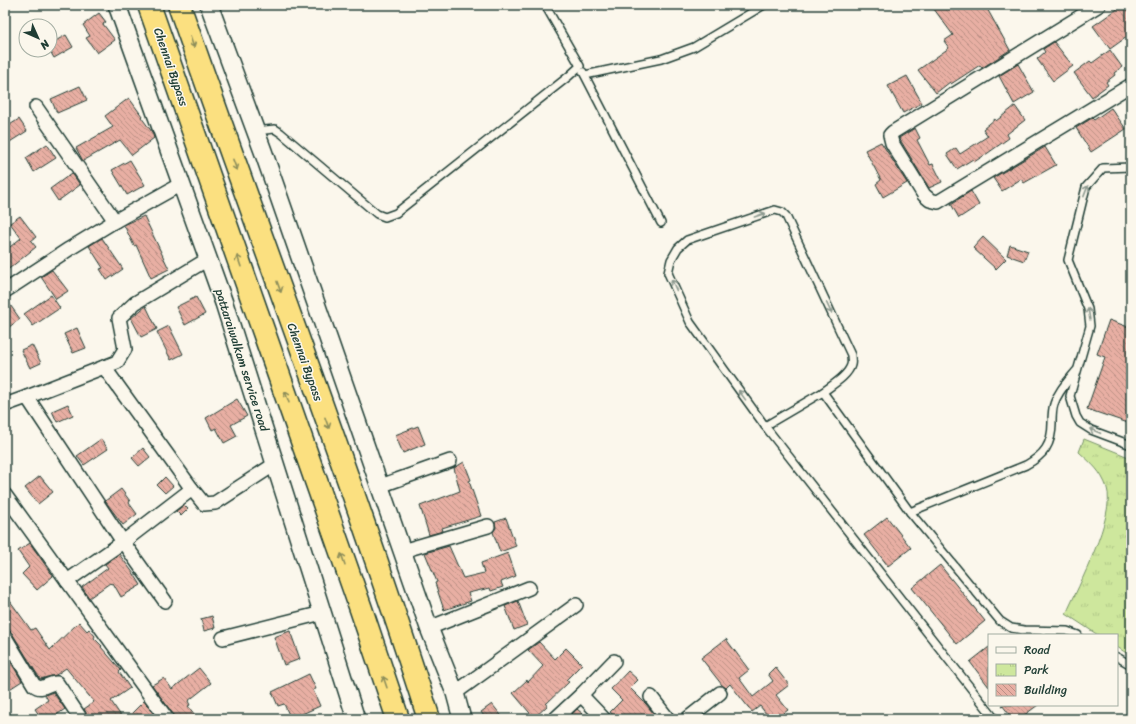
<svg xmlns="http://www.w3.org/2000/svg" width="1136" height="724" viewBox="0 0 1136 724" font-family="Sriracha,sans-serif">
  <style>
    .park { fill: url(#park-tufts); stroke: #769268 }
    .building { fill: url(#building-back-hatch); stroke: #1f3d34 }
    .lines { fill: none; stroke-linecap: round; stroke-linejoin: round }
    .service-casing { stroke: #1f3d34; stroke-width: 10 }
    .minor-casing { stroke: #1f3d34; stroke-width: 16 }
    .tertiary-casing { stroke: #1f3d34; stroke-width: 20 }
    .trunk-casing { stroke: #1f3d34; stroke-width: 25 }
    .service { stroke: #fbf7ec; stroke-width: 7 }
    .minor { stroke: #fbf7ec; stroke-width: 13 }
    .tertiary { stroke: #fbf7ec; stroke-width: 17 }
    .trunk { stroke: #fbe080; stroke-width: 22 }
    .oneway { stroke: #8d8e5a }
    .oneway2 { stroke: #8d9a90 }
    .labels { text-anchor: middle; stroke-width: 3; stroke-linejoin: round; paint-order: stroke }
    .street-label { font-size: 12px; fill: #1f3d34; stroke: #fbf7ec }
  </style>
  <defs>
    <pattern id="park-tufts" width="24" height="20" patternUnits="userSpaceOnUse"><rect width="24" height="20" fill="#cee79d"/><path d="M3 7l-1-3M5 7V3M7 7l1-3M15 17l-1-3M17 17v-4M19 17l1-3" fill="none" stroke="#b0c788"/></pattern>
    <pattern id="building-back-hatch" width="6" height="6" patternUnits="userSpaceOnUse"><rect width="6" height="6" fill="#e8afa3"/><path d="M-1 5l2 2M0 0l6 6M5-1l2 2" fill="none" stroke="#bb9086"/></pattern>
  </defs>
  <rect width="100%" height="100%" fill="#fbf7ec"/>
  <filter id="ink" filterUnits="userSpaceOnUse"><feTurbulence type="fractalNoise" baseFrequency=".025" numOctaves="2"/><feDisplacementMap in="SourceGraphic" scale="8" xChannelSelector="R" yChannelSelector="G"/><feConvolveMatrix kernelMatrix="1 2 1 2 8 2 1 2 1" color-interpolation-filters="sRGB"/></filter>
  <g filter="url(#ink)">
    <path class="park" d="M1084,439L1131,458V656L1117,647V635H1098L1066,614C1078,587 1116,515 1107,488C1101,471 1092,464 1079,452Z"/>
    <g class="building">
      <polygon points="931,5 985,5 1010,50 982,68 980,65 951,84 950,82 936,93 918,70 949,48 944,41 953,35"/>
      <polygon points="1123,5 1131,5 1131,34 1110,49 1093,26"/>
      <polygon points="99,13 106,22 103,24 115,40 97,53 86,38 90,36 83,25"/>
      <polygon points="66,35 73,47 54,58 50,51 50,44"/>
      <polygon points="1054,42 1073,66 1053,81 1037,59 1045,52 1043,49"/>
      <polygon points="1110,50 1122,67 1114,73 1115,75 1106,82 1108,85 1092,97 1074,73 1090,61 1092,63"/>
      <polygon points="1018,64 1034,92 1014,104 999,76"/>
      <polygon points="907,76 922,103 903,113 888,86"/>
      <polygon points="80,86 87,100 57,113 51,99"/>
      <polygon points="129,98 142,116 141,117 152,132 154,138 132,155 120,140 83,161 76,148 113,127 105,116"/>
      <polygon points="1015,106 1025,120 1007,134 1009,138 988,153 974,162 973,159 957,169 947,154 956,148 960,154 988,136 983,129 995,119 996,121"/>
      <polygon points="1111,108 1126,129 1091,152 1076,128 1092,118 1094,120"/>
      <polygon points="19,119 27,131 5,145 5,128"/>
      <polygon points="915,128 920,138 917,140 930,165 933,164 942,182 929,188 899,138"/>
      <polygon points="881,142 907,183 883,197 876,184 881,180 865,150"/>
      <polygon points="47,144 56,158 34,172 26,158"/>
      <polygon points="1045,147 1056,165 1024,183 1021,179 1002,191 993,178"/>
      <polygon points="130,160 145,185 127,195 112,170"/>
      <polygon points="72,173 80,185 58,201 50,189"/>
      <polygon points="971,191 979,205 959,218 951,204"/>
      <polygon points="20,216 36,237 31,241 36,247 5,272 5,251 21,238 10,223"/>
      <polygon points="144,216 169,269 151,278 136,245 134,246 124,225"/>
      <polygon points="983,237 1006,259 996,269 973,248"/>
      <polygon points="102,238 123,269 107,280 100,269 103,268 89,246"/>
      <polygon points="1010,245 1028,251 1024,261 1007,255"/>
      <polygon points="52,270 68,291 56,299 41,277"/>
      <polygon points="51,295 60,308 33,326 24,314"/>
      <polygon points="196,297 205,314 185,325 176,307"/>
      <polygon points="5,299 6,299 20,319 5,330"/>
      <polygon points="146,306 157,329 141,337 131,318"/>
      <polygon points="1109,320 1131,328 1131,424 1087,409 1105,357 1097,354"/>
      <polygon points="169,326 183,354 171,360 157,332"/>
      <polygon points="77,328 86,348 73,353 64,334"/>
      <polygon points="32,345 41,363 30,368 21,350"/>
      <polygon points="237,399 247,416 231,425 237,436 224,443 216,428 212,430 206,418"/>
      <polygon points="68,404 73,415 57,422 52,411"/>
      <polygon points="418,426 425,444 403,453 395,435"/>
      <polygon points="101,439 108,449 84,465 77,456"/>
      <polygon points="143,448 150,457 139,466 132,458"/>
      <polygon points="464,462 471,480 469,481 481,516 442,528 443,531 429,535 420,506 460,491 454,468"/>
      <polygon points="40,476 53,492 38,504 25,488"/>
      <polygon points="165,477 173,486 165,493 157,485"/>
      <polygon points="121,489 130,501 129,503 137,514 123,525 105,501"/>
      <polygon points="184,505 188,509 181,516 176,511"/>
      <polygon points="887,517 911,548 888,566 864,535"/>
      <polygon points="506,518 516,546 500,552 493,532 496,528 495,522"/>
      <polygon points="30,543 53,576 37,590 22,574 29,567 18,551"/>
      <polygon points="449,546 463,578 484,573 481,563 508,553 516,576 501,582 503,587 491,591 490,588 468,593 471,601 444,610 435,583 437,582 425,553"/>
      <polygon points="119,554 134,574 141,585 121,597 113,583 111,584 110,583 89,598 82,587 108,568 105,564"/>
      <polygon points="940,565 985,621 957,644 912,588"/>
      <polygon points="5,594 31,630 35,628 50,650 79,622 87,631 89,629 95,636 94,638 102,646 101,647 121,670 119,672 130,688 111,701 123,719 89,719 84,709 94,702 66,668 56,675 40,679 12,633 8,630 5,629"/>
      <polygon points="518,601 527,625 514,630 505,606"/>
      <polygon points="212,616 215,628 204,631 201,619"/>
      <polygon points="290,631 300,659 284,665 274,637"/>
      <polygon points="726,639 749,670 739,678 753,697 773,681 768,674 775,667 789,685 776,695 788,710 776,719 770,719 760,706 752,712 730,684 726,688 722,685 701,658"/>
      <polygon points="539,642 555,659 566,648 582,664 566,680 569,682 546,704 547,706 534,718 513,693 527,680 528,682 543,666 528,650"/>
      <polygon points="989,647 989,687 970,662"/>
      <polygon points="5,652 22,681 5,692"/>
      <polygon points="199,668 211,683 188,701 190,705 188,706 198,719 175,719 173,714 152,685 164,678 172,689"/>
      <polygon points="628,671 638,680 630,688 646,704 658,719 618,719 610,712 622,700 611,689"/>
      <polygon points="309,674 316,689 313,690 320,706 291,719 284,704 278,706 272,692"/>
      <polygon points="53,692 65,709 51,719 42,719 35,709 48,700 45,695"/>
      <polygon points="144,701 157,719 126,719"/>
      <polygon points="492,704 504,719 486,719 481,712"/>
      <polygon points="1002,705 1038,705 1019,719 1013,719"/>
      <polygon points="577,709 589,719 567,719"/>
    </g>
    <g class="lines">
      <g class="service-casing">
        <g id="service">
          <polyline points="583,72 661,223"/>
          <polyline points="585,75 661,59 694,47 764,5"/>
          <polyline points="255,131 275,129 281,133 377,214 385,217 396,213 569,76 580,66 545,5"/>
          <polyline points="1131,167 1103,168 1086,187 1068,260 1088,309 1090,326 1070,396 1076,416 1080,423 1091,430 1131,445"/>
          <path d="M823,392C832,385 848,376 851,365C852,362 851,358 851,355L786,216L782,212L775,210L687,240L678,248L671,260L668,273L690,322L765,426L995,719"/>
          <polyline points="765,426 823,392 910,512 1000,621 1011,628 1024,630 1067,631 1078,635"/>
          <path d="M910,512L1026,465C1044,455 1052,445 1052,423C1052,417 1052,410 1054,404C1058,391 1068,381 1076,371"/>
          <polyline points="1117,657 1131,665"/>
        </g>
      </g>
      <g class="minor-casing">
        <g id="minor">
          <polyline points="1099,5 893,132 890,135 892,143 924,195 930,200 938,202 1131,85"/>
          <polyline points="36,107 115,221"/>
          <polyline points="5,291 69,249 115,221 181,184"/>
          <polyline points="104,367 192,489"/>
          <polyline points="27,397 117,362 125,349 119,318 135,303 208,259"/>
          <polyline points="5,405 27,397 123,542 165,601"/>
          <polyline points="380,486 450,461"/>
          <polyline points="5,495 167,719"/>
          <polyline points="402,551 488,526"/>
          <polyline points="67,581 123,542 192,489 204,504 215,503 275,464"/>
          <polyline points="429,628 529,588"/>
          <path d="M5,637L34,685C43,692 48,682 57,683L81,719"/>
          <polyline points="223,638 322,613"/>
          <polyline points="455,693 576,605"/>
          <polyline points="581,695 614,661"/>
          <polyline points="651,697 668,719"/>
          <polyline points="555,719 581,695 604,719"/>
          <polyline points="687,719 720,693"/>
        </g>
      </g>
      <g class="tertiary-casing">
        <g id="tertiary">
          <polyline points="117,5 224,303 356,719"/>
          <polyline points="209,5 263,151 429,628 455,693 462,719"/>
        </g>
      </g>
      <g class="trunk-casing">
        <g id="trunk">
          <polyline points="149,5 361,609 398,719"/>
          <path d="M179,5C262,243 352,479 429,719"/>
        </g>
      </g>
      <use href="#service" class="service"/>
      <use href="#minor" class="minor"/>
      <use href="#tertiary" class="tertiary"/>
      <use href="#trunk" class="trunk"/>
    </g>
    <defs><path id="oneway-shaft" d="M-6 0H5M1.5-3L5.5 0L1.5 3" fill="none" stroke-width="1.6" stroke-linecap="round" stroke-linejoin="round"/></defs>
    <g class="oneway">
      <use href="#oneway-shaft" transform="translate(192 42) rotate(71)"/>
      <use href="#oneway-shaft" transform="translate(235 165) rotate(70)"/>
      <use href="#oneway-shaft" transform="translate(239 261) rotate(-109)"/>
      <use href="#oneway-shaft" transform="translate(279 287) rotate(70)"/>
      <use href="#oneway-shaft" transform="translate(287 397) rotate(-109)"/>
      <use href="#oneway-shaft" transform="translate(327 423) rotate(70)"/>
      <use href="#oneway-shaft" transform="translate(343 559) rotate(-109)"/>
      <use href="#oneway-shaft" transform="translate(385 682) rotate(-109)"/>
    </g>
    <g class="oneway2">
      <use href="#oneway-shaft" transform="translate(1086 191) rotate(-69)"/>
      <use href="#oneway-shaft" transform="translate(760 215) rotate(-19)"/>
      <use href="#oneway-shaft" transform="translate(674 285) rotate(-114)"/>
      <use href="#oneway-shaft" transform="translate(829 308) rotate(65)"/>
      <use href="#oneway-shaft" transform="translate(1089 314) rotate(-99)"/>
      <use href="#oneway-shaft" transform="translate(742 395) rotate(-126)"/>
      <use href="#oneway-shaft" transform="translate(1095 431) rotate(-157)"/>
    </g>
  </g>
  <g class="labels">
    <g class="street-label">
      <text transform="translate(171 67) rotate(71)" y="4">Chennai Bypass</text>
      <text transform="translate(242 360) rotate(72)" y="4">pattaraiwalkam service road</text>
      <text transform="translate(305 362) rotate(70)" y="4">Chennai Bypass</text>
    </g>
  </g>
  <rect width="1136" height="724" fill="none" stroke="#fbf7ec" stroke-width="20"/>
  <rect x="10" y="10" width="1116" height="704" fill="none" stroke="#1f3d34" stroke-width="1.5" filter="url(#ink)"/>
  <rect x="988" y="634" width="130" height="72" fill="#fbf7ec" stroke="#a3ada2"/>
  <rect x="996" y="647" width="20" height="6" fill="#fbf7ec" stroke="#a3ada2"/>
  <text x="1024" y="654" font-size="12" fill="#1f3d34">Road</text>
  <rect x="996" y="664" width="20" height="12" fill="url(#park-tufts)" stroke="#a3ada2"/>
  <text x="1024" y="674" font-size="12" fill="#1f3d34">Park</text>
  <rect x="996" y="684" width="20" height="12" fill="url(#building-back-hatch)" stroke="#a3ada2"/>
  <text x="1024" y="694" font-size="12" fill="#1f3d34">Building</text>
  <g transform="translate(38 38) rotate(135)"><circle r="19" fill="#fbf7ec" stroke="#a3ada2"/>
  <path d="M0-3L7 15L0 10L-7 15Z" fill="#1f3d34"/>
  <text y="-6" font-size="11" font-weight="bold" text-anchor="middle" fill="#1f3d34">N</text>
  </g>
</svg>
